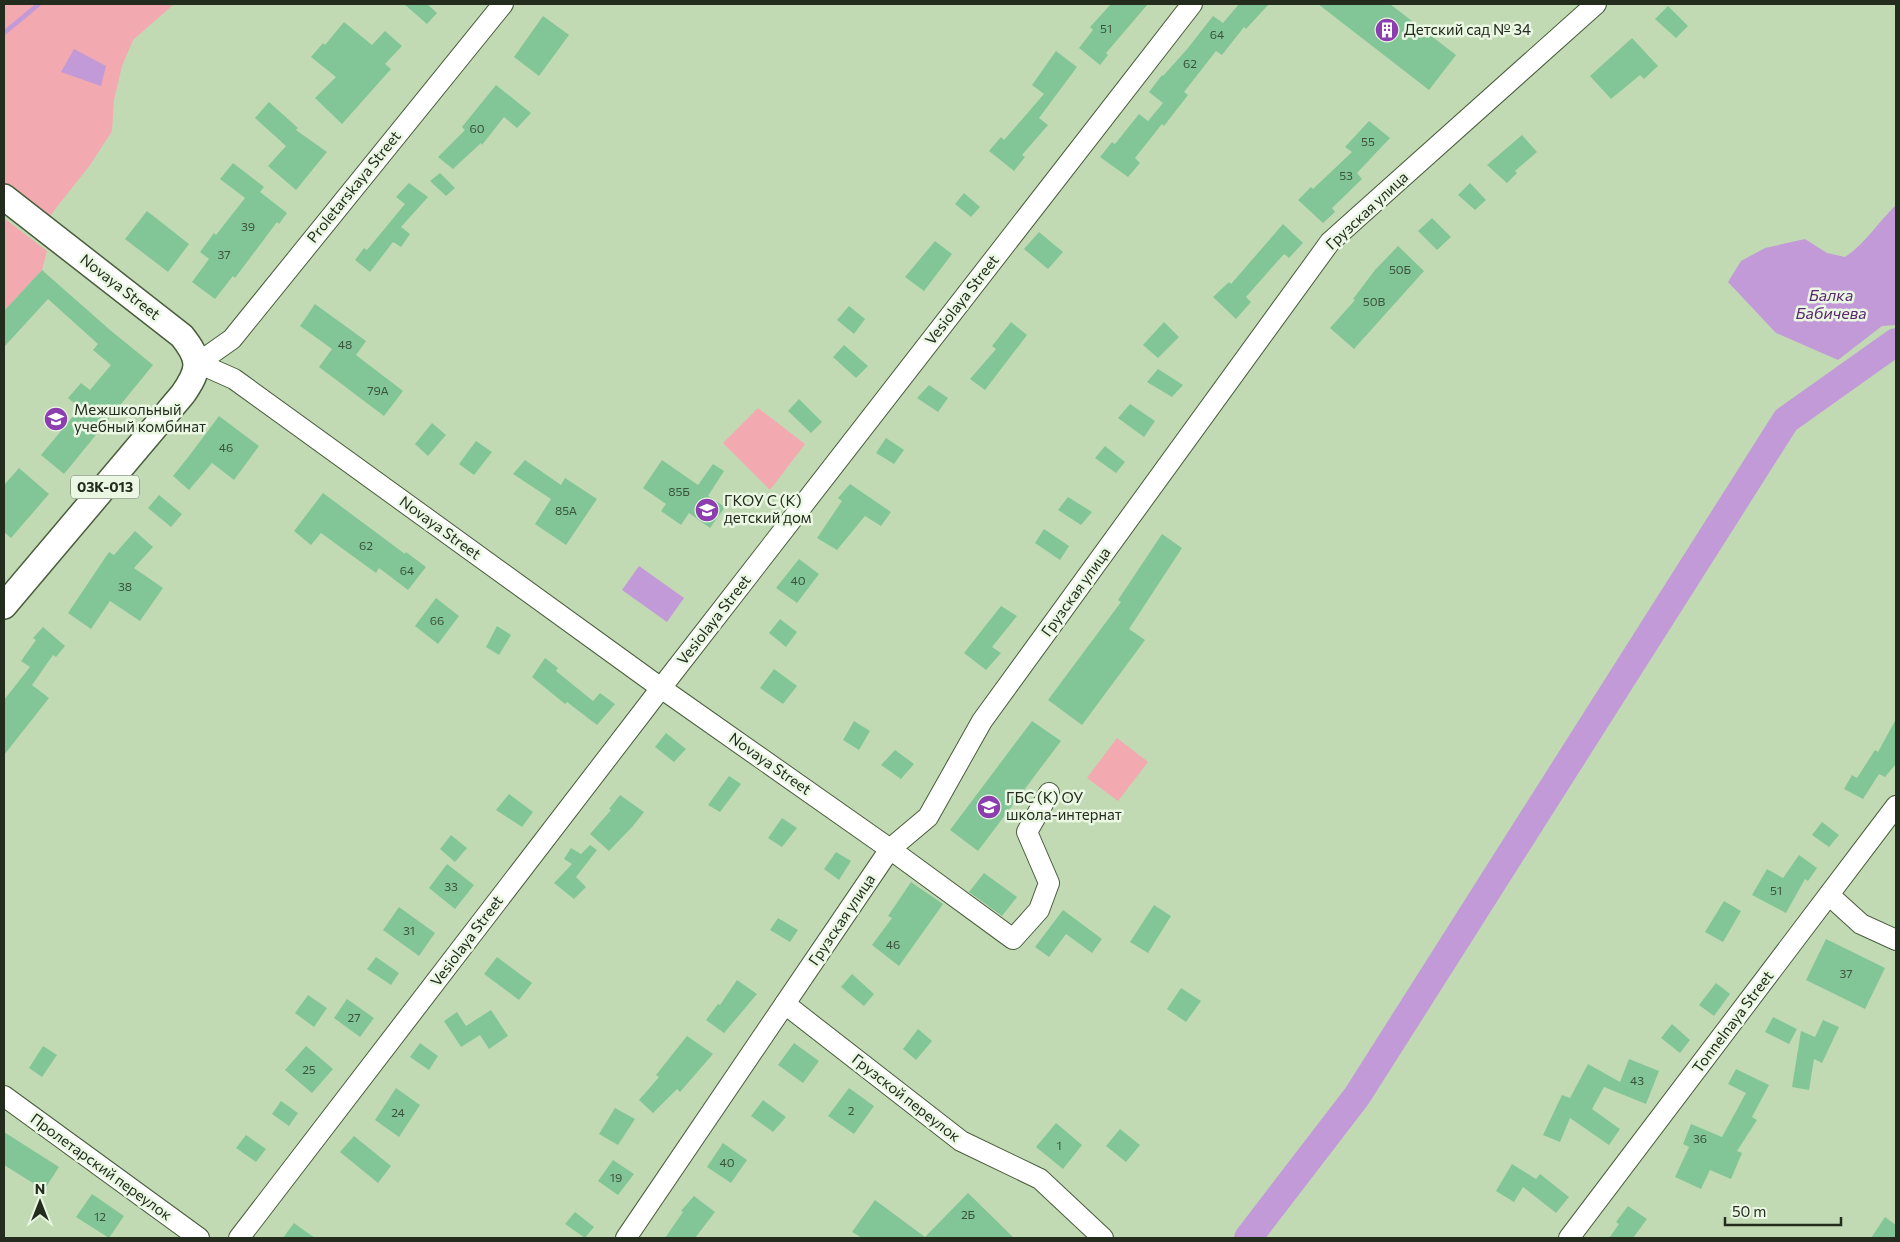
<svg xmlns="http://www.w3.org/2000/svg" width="1900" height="1242" viewBox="0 0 1900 1242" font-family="Commissioner,sans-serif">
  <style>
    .green { fill: #f2a9af }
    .water { fill: #c29ad7 }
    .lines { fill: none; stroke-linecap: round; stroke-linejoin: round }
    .stream { stroke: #c29ad7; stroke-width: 4.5 }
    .river { stroke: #c29ad7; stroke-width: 28 }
    .building { fill: #82c697 }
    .minor-casing { stroke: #485d3c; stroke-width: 22 }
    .major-casing { stroke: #485d3c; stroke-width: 28 }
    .minor { stroke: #fff; stroke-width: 20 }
    .major { stroke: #fff; stroke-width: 25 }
    .labels { text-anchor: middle; stroke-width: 5; stroke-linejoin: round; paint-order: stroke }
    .number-label { font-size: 12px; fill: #3b523c }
    .shield { fill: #eaf7e3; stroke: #5f6958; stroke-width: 1 }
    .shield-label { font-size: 14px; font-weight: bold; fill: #232c1d }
    .poi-label { font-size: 15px; fill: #232c1d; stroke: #eaf7e3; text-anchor: start }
    .street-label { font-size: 15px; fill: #232c1d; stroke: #eaf7e3 }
    .water-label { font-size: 16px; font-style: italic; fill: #5a2870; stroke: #eaf7e3 }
  </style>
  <rect width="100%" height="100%" fill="#c2dab4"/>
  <g class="green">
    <polygon points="4,4 174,4 133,40 122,66 114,100 112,131 90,165 49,217 4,182"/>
    <polygon points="4,218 47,251 42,270 4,311"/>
    <polygon points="758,408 805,444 770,490 723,443"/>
    <polygon points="1117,738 1148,762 1118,801 1087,778"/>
  </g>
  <g class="water">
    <polygon points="74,49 106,66 101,86 61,72"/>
    <path d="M1896,205V325L1882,326L1838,360L1776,333L1728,282L1741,261L1765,248L1805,239L1827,253L1845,257C1865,244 1879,221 1896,205Z"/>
    <polygon points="639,566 684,598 667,622 622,590"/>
  </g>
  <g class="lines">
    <polyline class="stream" points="4,33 39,4"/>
    <polyline class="river" points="1248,1238 1357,1096 1786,420 1896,342"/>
  </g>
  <g class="building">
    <polygon points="404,4 427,4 437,13 427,24"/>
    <polygon points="1111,4 1148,4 1106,53 1108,55 1100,65 1079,48 1093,30 1090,27"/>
    <polygon points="1239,4 1269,4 1246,29 1244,27 1222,55 1216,51 1184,92 1188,95 1164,126 1162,124 1135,158 1140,163 1128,177 1100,157 1112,142 1115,144 1139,114 1148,121 1163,103 1149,92 1162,75 1163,76 1188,48 1213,16 1223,23"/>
    <polygon points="1318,4 1390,4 1456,55 1429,90"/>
    <polygon points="1668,6 1688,26 1676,38 1655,19"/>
    <polygon points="543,16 569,35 539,76 514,57"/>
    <polygon points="344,22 372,45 385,31 402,46 385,64 391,69 342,124 315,98 336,77 311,57 323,43 325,45"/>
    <polygon points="1632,38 1658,66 1644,79 1640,75 1611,99 1590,76"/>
    <polygon points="1056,51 1077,67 1039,118 1048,125 1022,155 1025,157 1014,171 989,151 1001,137 1004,140 1044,94 1032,85"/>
    <polygon points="496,85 531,113 517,128 504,117 482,145 481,143 453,169 438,157 465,130 462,127"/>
    <polygon points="269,102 298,128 296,130 327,152 296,190 268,166 286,146 255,118"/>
    <polygon points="1369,121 1390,138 1357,173 1362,179 1332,208 1335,212 1323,223 1298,200 1311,187 1313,189 1352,152 1345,147"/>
    <polygon points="1522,135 1537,152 1515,171 1517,173 1507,183 1487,165"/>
    <polygon points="233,163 264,187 260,192 287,213 279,224 277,222 235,278 233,276 215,299 192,282 209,259 200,252 214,233 216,235 245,198 220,179"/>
    <polygon points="440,173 455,188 446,196 430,181"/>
    <polygon points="409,183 428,197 401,227 410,234 401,247 393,242 370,272 355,260 364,248 367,250 405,204 396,197"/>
    <polygon points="1470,183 1486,200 1475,210 1458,195"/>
    <polygon points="964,193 980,207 971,217 955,204"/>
    <polygon points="147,211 189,244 168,272 125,239"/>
    <polygon points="1432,218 1451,237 1437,250 1418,231"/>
    <polygon points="1283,224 1303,243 1289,258 1284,254 1246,297 1251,302 1236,319 1213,297 1229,282 1231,284"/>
    <polygon points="1039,232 1063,252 1048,269 1024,249"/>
    <polygon points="935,241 952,254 924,291 905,277"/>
    <polygon points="1398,246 1424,271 1354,349 1330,328 1355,300 1353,299 1375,270"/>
    <polygon points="42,270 110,330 153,365 64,474 41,455 80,408 68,398 81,383 90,390 111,365 93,350 98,344 48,299 4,347 4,311"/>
    <polygon points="315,304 366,341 356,355 403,391 384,416 319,367 332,349 300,326"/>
    <polygon points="849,306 865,319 854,334 837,320"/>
    <polygon points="1011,322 1027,335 985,390 970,379 996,349 992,346"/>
    <polygon points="1164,322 1179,337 1158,358 1143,345"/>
    <polygon points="844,345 868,366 856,378 833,357"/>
    <polygon points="1158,369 1183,385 1172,397 1147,382"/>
    <polygon points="929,385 948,398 938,412 917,398"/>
    <polygon points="799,399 822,422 811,433 788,411"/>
    <polygon points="1130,404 1155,421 1144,437 1118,418"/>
    <polygon points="219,416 259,446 234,480 212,463 189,490 173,476 189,456"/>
    <polygon points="432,423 446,435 428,456 415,444"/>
    <polygon points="886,438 904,450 894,464 876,453"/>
    <polygon points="476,441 492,452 474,475 459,464"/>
    <polygon points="1105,446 1125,462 1116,473 1095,458"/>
    <polygon points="525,460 561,485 565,478 597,499 566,545 535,524 551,499 513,474"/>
    <polygon points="662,460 698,485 713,464 724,471 708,496 725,507 710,528 689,513 681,525 661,511 666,504 643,488"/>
    <polygon points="19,468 49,494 11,538 4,532 4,485"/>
    <polygon points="850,484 891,512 881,526 865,516 837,550 817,538 842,501 838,498"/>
    <polygon points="323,493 405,554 406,552 426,567 408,590 379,568 376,573 321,533 311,545 294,531"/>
    <polygon points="159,495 182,514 171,527 148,508"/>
    <polygon points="1068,497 1092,512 1081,525 1058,510"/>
    <polygon points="1044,529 1069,546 1060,560 1035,543"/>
    <polygon points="135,531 153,547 134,568 163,588 140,621 110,601 91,629 68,613 109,552 114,555"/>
    <polygon points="1162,534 1182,548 1129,629 1145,640 1082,725 1048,700 1121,602 1118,600"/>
    <polygon points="799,559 819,574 797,603 776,588"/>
    <polygon points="436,598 459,616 438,644 415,626"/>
    <polygon points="1001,606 1017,616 992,647 1001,653 986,670 964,653"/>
    <polygon points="780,619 797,632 786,647 769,633"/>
    <polygon points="497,626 511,635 499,655 486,647"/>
    <polygon points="43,627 65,646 56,657 53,655 32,685 49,698 4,755 4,700 30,667 21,661 36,640 33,638"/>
    <polygon points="545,658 558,668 556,671 593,701 600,693 615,704 597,725 567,702 565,704 532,677"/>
    <polygon points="774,669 797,686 783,704 760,688"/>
    <polygon points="1896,719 1896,764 1885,777 1879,774 1863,799 1844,789 1852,775 1857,778 1875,750 1878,752"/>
    <polygon points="854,721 870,731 859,750 843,740"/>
    <polygon points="1032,721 1061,741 978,851 950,830"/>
    <polygon points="666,733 686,749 674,762 655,747"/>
    <polygon points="895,750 914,764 901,779 881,765"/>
    <polygon points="729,776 741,784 720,812 708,805"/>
    <polygon points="509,794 533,812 522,827 496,810"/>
    <polygon points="620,795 644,812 633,826 609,851 590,834 611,810 609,809"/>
    <polygon points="782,818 797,828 782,847 768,838"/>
    <polygon points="1822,822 1839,835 1829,847 1812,835"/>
    <polygon points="451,835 467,848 455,862 440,849"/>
    <polygon points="590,845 597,850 576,877 586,887 574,899 554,883 572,864 564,859 571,848 581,854"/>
    <polygon points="836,852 851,861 839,880 824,869"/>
    <polygon points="1799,855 1817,868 1808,881 1805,879 1786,913 1752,895 1767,869 1783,878"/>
    <polygon points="447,864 474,885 455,909 429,888"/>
    <polygon points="984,873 1017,897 1002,916 969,892"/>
    <polygon points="911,882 943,904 899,966 872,945 892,918 888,916"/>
    <polygon points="1724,901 1741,911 1723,942 1705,932"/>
    <polygon points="1154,905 1171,916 1148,953 1130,942"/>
    <polygon points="399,907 435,933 419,956 383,930"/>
    <polygon points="1063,910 1102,939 1092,953 1066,934 1049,957 1035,947"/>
    <polygon points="778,918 798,930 790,942 770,930"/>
    <polygon points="1826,939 1885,968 1865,1009 1806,980"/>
    <polygon points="376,957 399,973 391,985 367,969"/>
    <polygon points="497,957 532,983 519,1000 484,974"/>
    <polygon points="852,974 874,994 864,1006 841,987"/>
    <polygon points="737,980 757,994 724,1033 706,1020 718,1004 720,1005"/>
    <polygon points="1716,983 1730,994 1714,1016 1699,1005"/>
    <polygon points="1181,988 1201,1001 1186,1022 1167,1009"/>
    <polygon points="308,995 327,1008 314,1027 295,1013"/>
    <polygon points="347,999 374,1018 360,1037 334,1018"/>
    <polygon points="491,1010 508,1036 489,1049 480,1035 461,1047 444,1021 457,1012 466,1026"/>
    <polygon points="1773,1017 1797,1029 1789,1044 1765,1032"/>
    <polygon points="1823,1020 1839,1027 1822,1063 1814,1059 1809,1090 1792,1087 1801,1031 1815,1037"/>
    <polygon points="1672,1024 1690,1040 1680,1053 1661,1038"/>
    <polygon points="918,1029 932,1041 916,1060 903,1049"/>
    <polygon points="687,1036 713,1054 680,1092 677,1089 653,1113 639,1100 659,1077 656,1075"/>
    <polygon points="420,1043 438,1056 429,1070 410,1057"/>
    <polygon points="794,1043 819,1061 803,1083 778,1065"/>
    <polygon points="43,1046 57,1055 42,1077 29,1068"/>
    <polygon points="306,1046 333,1069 312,1093 285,1070"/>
    <polygon points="1629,1059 1659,1071 1646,1104 1604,1087 1592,1109 1620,1129 1609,1145 1570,1118 1560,1142 1543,1135 1562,1095 1570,1098 1588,1064 1620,1082"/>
    <polygon points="1736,1069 1769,1085 1752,1117 1757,1120 1737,1151 1742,1153 1731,1179 1710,1170 1701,1189 1675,1177 1689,1147 1683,1144 1691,1124 1722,1137 1746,1093 1728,1084"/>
    <polygon points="396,1088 420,1105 399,1137 375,1120"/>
    <polygon points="849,1088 874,1106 854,1134 828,1116"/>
    <polygon points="763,1100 786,1117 773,1132 751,1116"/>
    <polygon points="281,1101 298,1113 289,1126 272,1114"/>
    <polygon points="615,1108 635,1119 618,1145 599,1134"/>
    <polygon points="1056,1123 1082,1145 1063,1169 1036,1147"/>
    <polygon points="1120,1129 1140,1145 1126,1162 1106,1146"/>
    <polygon points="4,1132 59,1167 44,1190 4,1165"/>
    <polygon points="246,1135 266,1149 256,1162 236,1148"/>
    <polygon points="354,1136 391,1166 378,1183 340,1152"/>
    <polygon points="723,1143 747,1160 731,1183 707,1167"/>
    <polygon points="613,1160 634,1174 618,1195 598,1181"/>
    <polygon points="1512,1164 1536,1179 1540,1174 1569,1197 1556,1213 1523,1187 1514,1202 1496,1191"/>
    <polygon points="968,1193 1014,1238 862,1238 852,1232 875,1200 925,1237"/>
    <polygon points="92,1194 124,1216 109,1238 76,1217"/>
    <polygon points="694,1196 715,1212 695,1238 665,1238 683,1212 681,1211"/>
    <polygon points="1628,1206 1647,1219 1633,1238 1609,1238 1619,1224 1616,1222"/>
    <polygon points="575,1212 594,1227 585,1238 565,1224"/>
    <polygon points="1885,1217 1896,1225 1896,1238 1871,1238"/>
    <polygon points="294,1223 315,1238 283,1238"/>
  </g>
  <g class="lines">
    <g class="minor-casing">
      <g id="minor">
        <polyline points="198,363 234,379 661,688 890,849 1013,939 1039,910 1049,883 1027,832 1049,793"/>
        <polyline points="198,363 232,339 503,4"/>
        <polyline points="1829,895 1861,924 1896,940"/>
        <polyline points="785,1004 961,1141 1040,1179 1103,1238"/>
        <polyline points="4,1096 199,1238"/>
        <polyline points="239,1238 661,688 1192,4"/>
        <polyline points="626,1238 890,849 928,817 982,721 1330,242 1596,4"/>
        <polyline points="1569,1238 1896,806"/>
      </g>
    </g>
    <g class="major-casing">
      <path id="major" d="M4,197L182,336C201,360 200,369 183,394L4,606"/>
    </g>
    <use href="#minor" class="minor"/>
    <use href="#major" class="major"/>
  </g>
  <defs>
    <g id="building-disc" transform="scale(1.25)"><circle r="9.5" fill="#8c3eaf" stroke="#eaf7e3"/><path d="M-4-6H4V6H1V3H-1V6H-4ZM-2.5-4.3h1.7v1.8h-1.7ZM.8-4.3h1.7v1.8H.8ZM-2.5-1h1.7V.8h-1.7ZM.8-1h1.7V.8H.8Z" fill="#fff"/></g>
    <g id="school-disc" transform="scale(1.25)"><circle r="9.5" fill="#8c3eaf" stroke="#eaf7e3"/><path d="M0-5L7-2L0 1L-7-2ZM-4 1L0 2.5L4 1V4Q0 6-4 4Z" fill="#fff"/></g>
  </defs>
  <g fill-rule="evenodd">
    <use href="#building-disc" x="1387" y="30"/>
    <use href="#school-disc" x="56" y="419"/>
    <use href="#school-disc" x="707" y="510"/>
    <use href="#school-disc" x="989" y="807"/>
  </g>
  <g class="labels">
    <g class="number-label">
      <text x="1106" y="33">51</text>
      <text x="1217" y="39">64</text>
      <text x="1190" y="68">62</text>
      <text x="477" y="133">60</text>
      <text x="1368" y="146">55</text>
      <text x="1346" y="180">53</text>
      <text x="248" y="231">39</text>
      <text x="224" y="259">37</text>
      <text x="1400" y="274">50Б</text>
      <text x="1374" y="306">50В</text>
      <text x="345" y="349">48</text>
      <text x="378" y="395">79А</text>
      <text x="226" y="452">46</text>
      <text x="679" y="496">85Б</text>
      <text x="566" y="515">85А</text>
      <text x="366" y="550">62</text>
      <text x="407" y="575">64</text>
      <text x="798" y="585">40</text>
      <text x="125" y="591">38</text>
      <text x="437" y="625">66</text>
      <text x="451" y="891">33</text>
      <text x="1776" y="895">51</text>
      <text x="409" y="935">31</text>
      <text x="893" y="949">46</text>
      <text x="1846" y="978">37</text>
      <text x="354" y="1022">27</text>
      <text x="309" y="1074">25</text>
      <text x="1637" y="1085">43</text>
      <text x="851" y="1115">2</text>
      <text x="398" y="1117">24</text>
      <text x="1700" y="1143">36</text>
      <text x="1059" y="1150">1</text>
      <text x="727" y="1167">40</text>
      <text x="616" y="1182">19</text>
      <text x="968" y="1219">2Б</text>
      <text x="100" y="1221">12</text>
    </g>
    <rect class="shield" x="71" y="475.5" width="68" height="23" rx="4"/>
    <g class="shield-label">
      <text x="105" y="492">03К-013</text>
    </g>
    <g class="poi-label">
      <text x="1404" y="35">Детский сад № 34</text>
      <text x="74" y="415">Межшкольный<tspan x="74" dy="17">учебный комбинат</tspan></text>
      <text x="724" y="506">ГКОУ С (К)<tspan x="724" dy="17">детский дом</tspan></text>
      <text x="1006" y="803">ГБС (К) ОУ<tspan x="1006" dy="17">школа-интернат</tspan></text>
    </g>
    <g class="street-label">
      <text transform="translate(354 187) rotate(-51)" y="5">Proletarskaya Street</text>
      <text transform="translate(1367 211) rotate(-43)" y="5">Грузская улица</text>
      <text transform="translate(120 287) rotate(38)" y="5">Novaya Street</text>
      <text transform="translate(962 300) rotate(-52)" y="5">Vesiolaya Street</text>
      <text transform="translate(440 528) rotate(36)" y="5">Novaya Street</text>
      <text transform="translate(1076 592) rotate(-54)" y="5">Грузская улица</text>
      <text transform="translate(714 620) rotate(-52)" y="5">Vesiolaya Street</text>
      <text transform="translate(770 764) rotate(35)" y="5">Novaya Street</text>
      <text transform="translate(842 920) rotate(-56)" y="5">Грузская улица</text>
      <text transform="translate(467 941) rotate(-53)" y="5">Vesiolaya Street</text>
      <text transform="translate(1733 1022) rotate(-53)" y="5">Tonnelnaya Street</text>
      <text transform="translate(906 1098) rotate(38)" y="5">Грузской переулок</text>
      <text transform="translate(101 1167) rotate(36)" y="5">Пролетарский переулок</text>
    </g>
    <g class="water-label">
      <text x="1831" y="301">Балка<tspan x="1831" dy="18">Бабичева</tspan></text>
    </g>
  </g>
  <rect width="1900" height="1242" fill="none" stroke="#232c1d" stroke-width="10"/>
  <g transform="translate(40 1202)" stroke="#eaf7e3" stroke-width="4" paint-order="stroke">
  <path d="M0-4L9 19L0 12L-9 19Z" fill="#232c1d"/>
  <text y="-8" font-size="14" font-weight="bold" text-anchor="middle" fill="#232c1d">N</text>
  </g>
  <path d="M1725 1217v8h116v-8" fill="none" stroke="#232c1d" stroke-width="2.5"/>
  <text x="1732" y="1217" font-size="15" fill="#232c1d" stroke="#eaf7e3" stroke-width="4" paint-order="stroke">50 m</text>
</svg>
